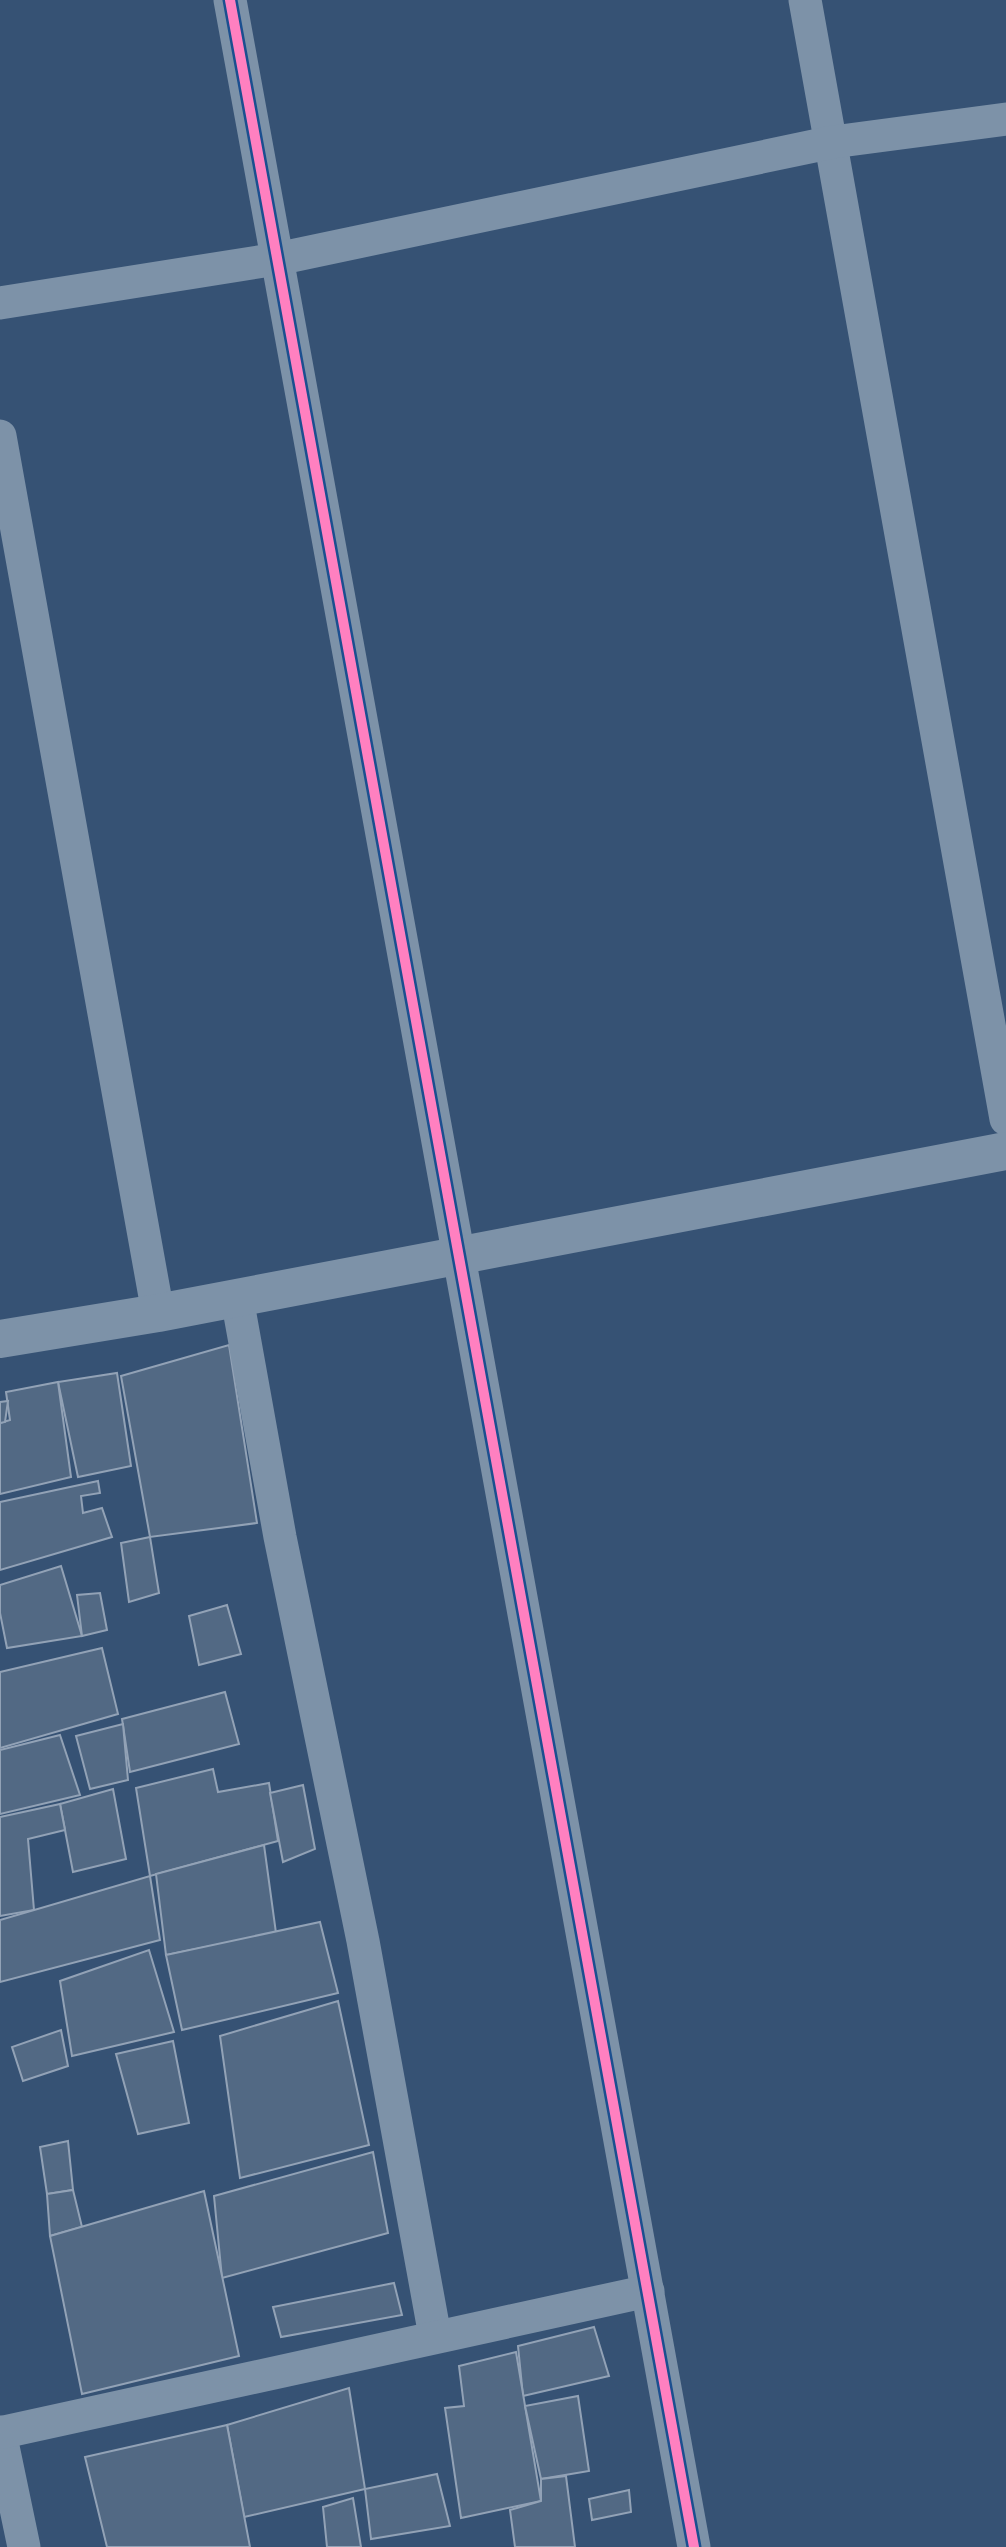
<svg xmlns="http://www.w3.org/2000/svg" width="1006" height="2547" viewBox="0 0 1006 2547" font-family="Mulish,sans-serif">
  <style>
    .building { fill: #526984; stroke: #92a2b6; stroke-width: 2 }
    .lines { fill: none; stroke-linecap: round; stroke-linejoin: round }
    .minor { stroke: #7d92a8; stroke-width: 33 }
    .tertiary { stroke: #7d92a8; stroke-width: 38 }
    .cycleway-casing { stroke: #1b4f8f; stroke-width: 15 }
    .cycleway { stroke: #ff80c0; stroke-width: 10 }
  </style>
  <rect width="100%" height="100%" fill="#365274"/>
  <g class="building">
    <polygon points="229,1345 257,1523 150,1537 121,1376"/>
    <polygon points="117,1373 131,1466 78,1477 58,1382"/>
    <polygon points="58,1382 71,1477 0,1494 0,1423 10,1420 6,1392"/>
    <polygon points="8,1401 5,1422 0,1423 0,1402"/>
    <polygon points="98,1481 100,1493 81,1496 83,1513 102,1508 112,1537 0,1570 0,1502"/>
    <polygon points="150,1537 159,1593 129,1602 121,1543"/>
    <polygon points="61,1566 82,1636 7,1648 0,1613 0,1585"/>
    <polygon points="100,1593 107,1630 82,1636 77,1595"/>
    <polygon points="227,1605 241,1654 199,1665 189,1616"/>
    <polygon points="102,1648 118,1714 0,1748 0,1672"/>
    <polygon points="225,1692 239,1744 130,1772 122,1719"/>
    <polygon points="123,1724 128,1780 90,1789 76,1736"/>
    <polygon points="60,1735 80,1795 0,1814 0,1750"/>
    <polygon points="213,1769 218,1792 269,1783 278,1841 150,1876 136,1788"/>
    <polygon points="303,1785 315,1849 283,1862 270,1793"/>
    <polygon points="113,1789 126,1859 73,1872 60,1804"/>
    <polygon points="60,1804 65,1830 28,1839 34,1910 0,1916 0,1817"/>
    <polygon points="264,1845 276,1933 166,1955 156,1874"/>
    <polygon points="150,1876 160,1940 0,1982 0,1920"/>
    <polygon points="320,1922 338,1993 182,2030 166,1955"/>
    <polygon points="149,1950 174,2032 72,2056 60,1981"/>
    <polygon points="338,2001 369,2145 240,2178 220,2036"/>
    <polygon points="61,2030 68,2066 23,2081 12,2047"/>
    <polygon points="173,2041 189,2123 138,2134 116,2054"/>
    <polygon points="68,2141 73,2190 47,2194 40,2147"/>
    <polygon points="373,2152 388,2233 222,2278 214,2196"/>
    <polygon points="73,2190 82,2227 50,2236 47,2194"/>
    <polygon points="204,2191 239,2356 82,2394 50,2236"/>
    <polygon points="394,2283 402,2315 281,2337 273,2307"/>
    <polygon points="594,2327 609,2376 523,2396 518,2346"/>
    <polygon points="516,2352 541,2501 461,2518 445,2408 464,2406 459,2366"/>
    <polygon points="349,2388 365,2489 244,2517 227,2425"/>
    <polygon points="578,2396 589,2471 541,2479 525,2406"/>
    <polygon points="227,2425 250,2547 107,2547 85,2457"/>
    <polygon points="437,2474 450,2526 371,2539 365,2489"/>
    <polygon points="566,2476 575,2547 515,2547 510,2510 541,2501 541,2479"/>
    <polygon points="629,2490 631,2512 592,2520 589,2499"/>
    <polygon points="353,2498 361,2547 327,2547 323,2507"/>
  </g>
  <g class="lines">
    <g class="minor">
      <polyline points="230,0 694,2547"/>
      <polyline points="805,0 1006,1119"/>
      <polyline points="0,303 277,259 833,142 1006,119"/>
      <polyline points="0,436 158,1313"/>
      <polyline points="237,1298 280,1537 363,1941 435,2336"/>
      <polyline points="0,2432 24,2547"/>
      <polyline points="0,2433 648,2291"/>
    </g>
    <polyline class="tertiary" points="0,1339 158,1313 1006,1151"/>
    <g class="cycleway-casing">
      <polyline id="cycleway" points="230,0 694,2547"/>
    </g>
    <use href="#cycleway" class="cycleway"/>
  </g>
</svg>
